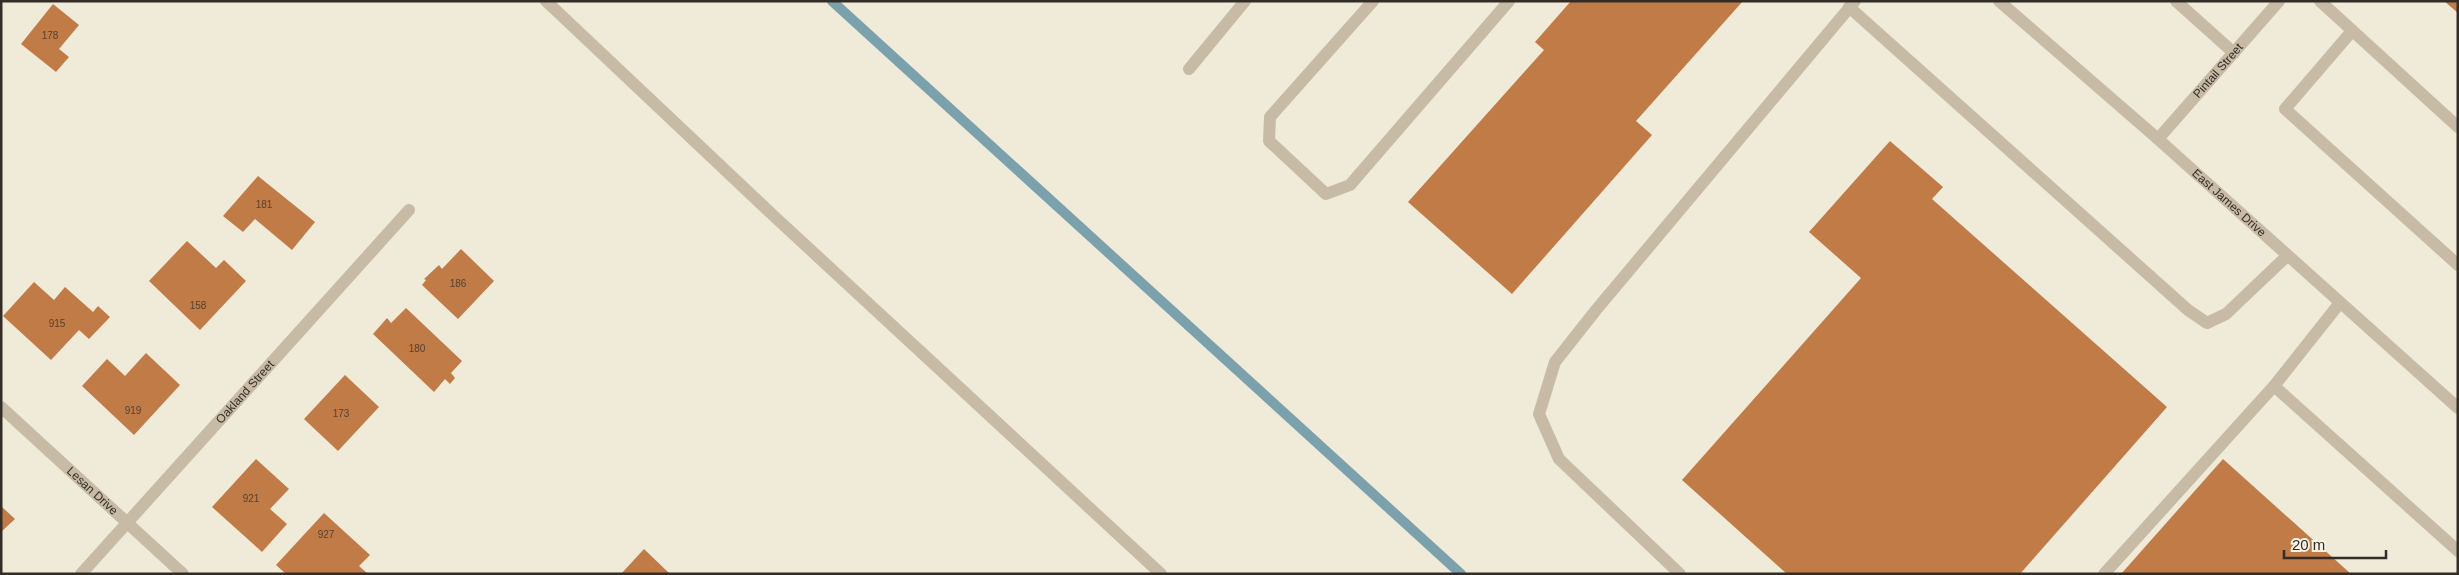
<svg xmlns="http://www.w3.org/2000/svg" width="2459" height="575" viewBox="0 0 2459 575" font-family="Helvetica,sans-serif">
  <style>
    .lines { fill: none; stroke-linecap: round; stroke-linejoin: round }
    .stream { stroke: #7aa1ac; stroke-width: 10 }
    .building { fill: #c17b47 }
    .service { stroke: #c8bba6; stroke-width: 12 }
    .minor { stroke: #c8bba6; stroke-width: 12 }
    .labels { text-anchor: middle; stroke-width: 5; stroke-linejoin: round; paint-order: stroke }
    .number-label { font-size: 10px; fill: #57402f }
    .street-label { font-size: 12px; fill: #342d27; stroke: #f8f3e5 }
  </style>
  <rect width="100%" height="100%" fill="#f0ead9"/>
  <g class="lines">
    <polyline class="stream" points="832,1 1461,574"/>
  </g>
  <g class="building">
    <polygon points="1571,1 1743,1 1636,121 1652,135 1512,294 1408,202 1544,50 1535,42"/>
    <polygon points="2444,1 2458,1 2458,13"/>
    <polygon points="53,4 79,25 59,49 69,57 56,72 21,44"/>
    <polygon points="1890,141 1943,187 1932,199 2167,407 2020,574 1787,574 1682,480 1861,278 1809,232"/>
    <polygon points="258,176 315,222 292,250 255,219 243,232 223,216"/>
    <polygon points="187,241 216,268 224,260 246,281 200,330 149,281"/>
    <polygon points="461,249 494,281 458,319 422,285 426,280 424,279 439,265 442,269"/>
    <polygon points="34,282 54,300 65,287 93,312 98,306 110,317 89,339 79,330 51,360 3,316"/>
    <polygon points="406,308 462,361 451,373 455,378 450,384 445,379 434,392 373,334 387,318 391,323"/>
    <polygon points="146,353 180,385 134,435 82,386 107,359 125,376"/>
    <polygon points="345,375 379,407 338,451 304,419"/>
    <polygon points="256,459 289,489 270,509 287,524 262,552 212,507"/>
    <polygon points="2223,459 2351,574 2121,574"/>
    <polygon points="1,506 15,519 1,532"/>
    <polygon points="324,513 370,555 359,566 368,574 286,574 276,565"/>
    <polygon points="644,549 670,574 621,574"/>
  </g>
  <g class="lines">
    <g class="service">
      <polyline points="1373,1 1270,117 1269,141 1326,194 1350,185 1509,1"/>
      <polyline points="2176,1 2234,53"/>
      <polyline points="2320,1 2458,127"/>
      <polyline points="2352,31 2285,109 2458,265"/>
      <polyline points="2104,574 2274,386"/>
    </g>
    <g class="minor">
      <polyline points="546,1 776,218 1161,574"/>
      <path id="s1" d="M1999,1L2158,139L2458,408"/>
      <polyline points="1849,7 2188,310 2207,323 2226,314 2287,256"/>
      <polyline points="1189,69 1245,1"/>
      <path id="s2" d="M2158,139L2279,1"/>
      <polyline points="2339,304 2274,386 2458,551"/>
      <path id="s3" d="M1,407L183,574"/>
      <path id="s4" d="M81,574L409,210"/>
      <polyline points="1680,574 1559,459 1539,414 1555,362 1596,310 1855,1"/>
    </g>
  </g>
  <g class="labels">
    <g class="number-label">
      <text x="50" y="39">178</text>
      <text x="264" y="208">181</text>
      <text x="458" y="287">186</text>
      <text x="198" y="309">158</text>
      <text x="57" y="327">915</text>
      <text x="417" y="352">180</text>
      <text x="133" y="414">919</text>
      <text x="341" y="417">173</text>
      <text x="251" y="502">921</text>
      <text x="326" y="538">927</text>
    </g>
    <g class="street-label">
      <text dy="4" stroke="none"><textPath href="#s2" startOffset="91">Pintail Street</textPath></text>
      <text dy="4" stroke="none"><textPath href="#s1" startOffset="306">East James Drive</textPath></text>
      <text dy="4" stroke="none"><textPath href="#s4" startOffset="245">Oakland Street</textPath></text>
      <text dy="4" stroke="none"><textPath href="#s3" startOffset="124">Lesan Drive</textPath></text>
    </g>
  </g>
  <rect width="2459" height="575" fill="none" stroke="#342d27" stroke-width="5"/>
  <path d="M2284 550v8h102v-8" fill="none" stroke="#342d27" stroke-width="2.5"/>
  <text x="2292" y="550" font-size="15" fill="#342d27" stroke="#f8f3e5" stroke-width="4" paint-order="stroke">20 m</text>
</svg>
